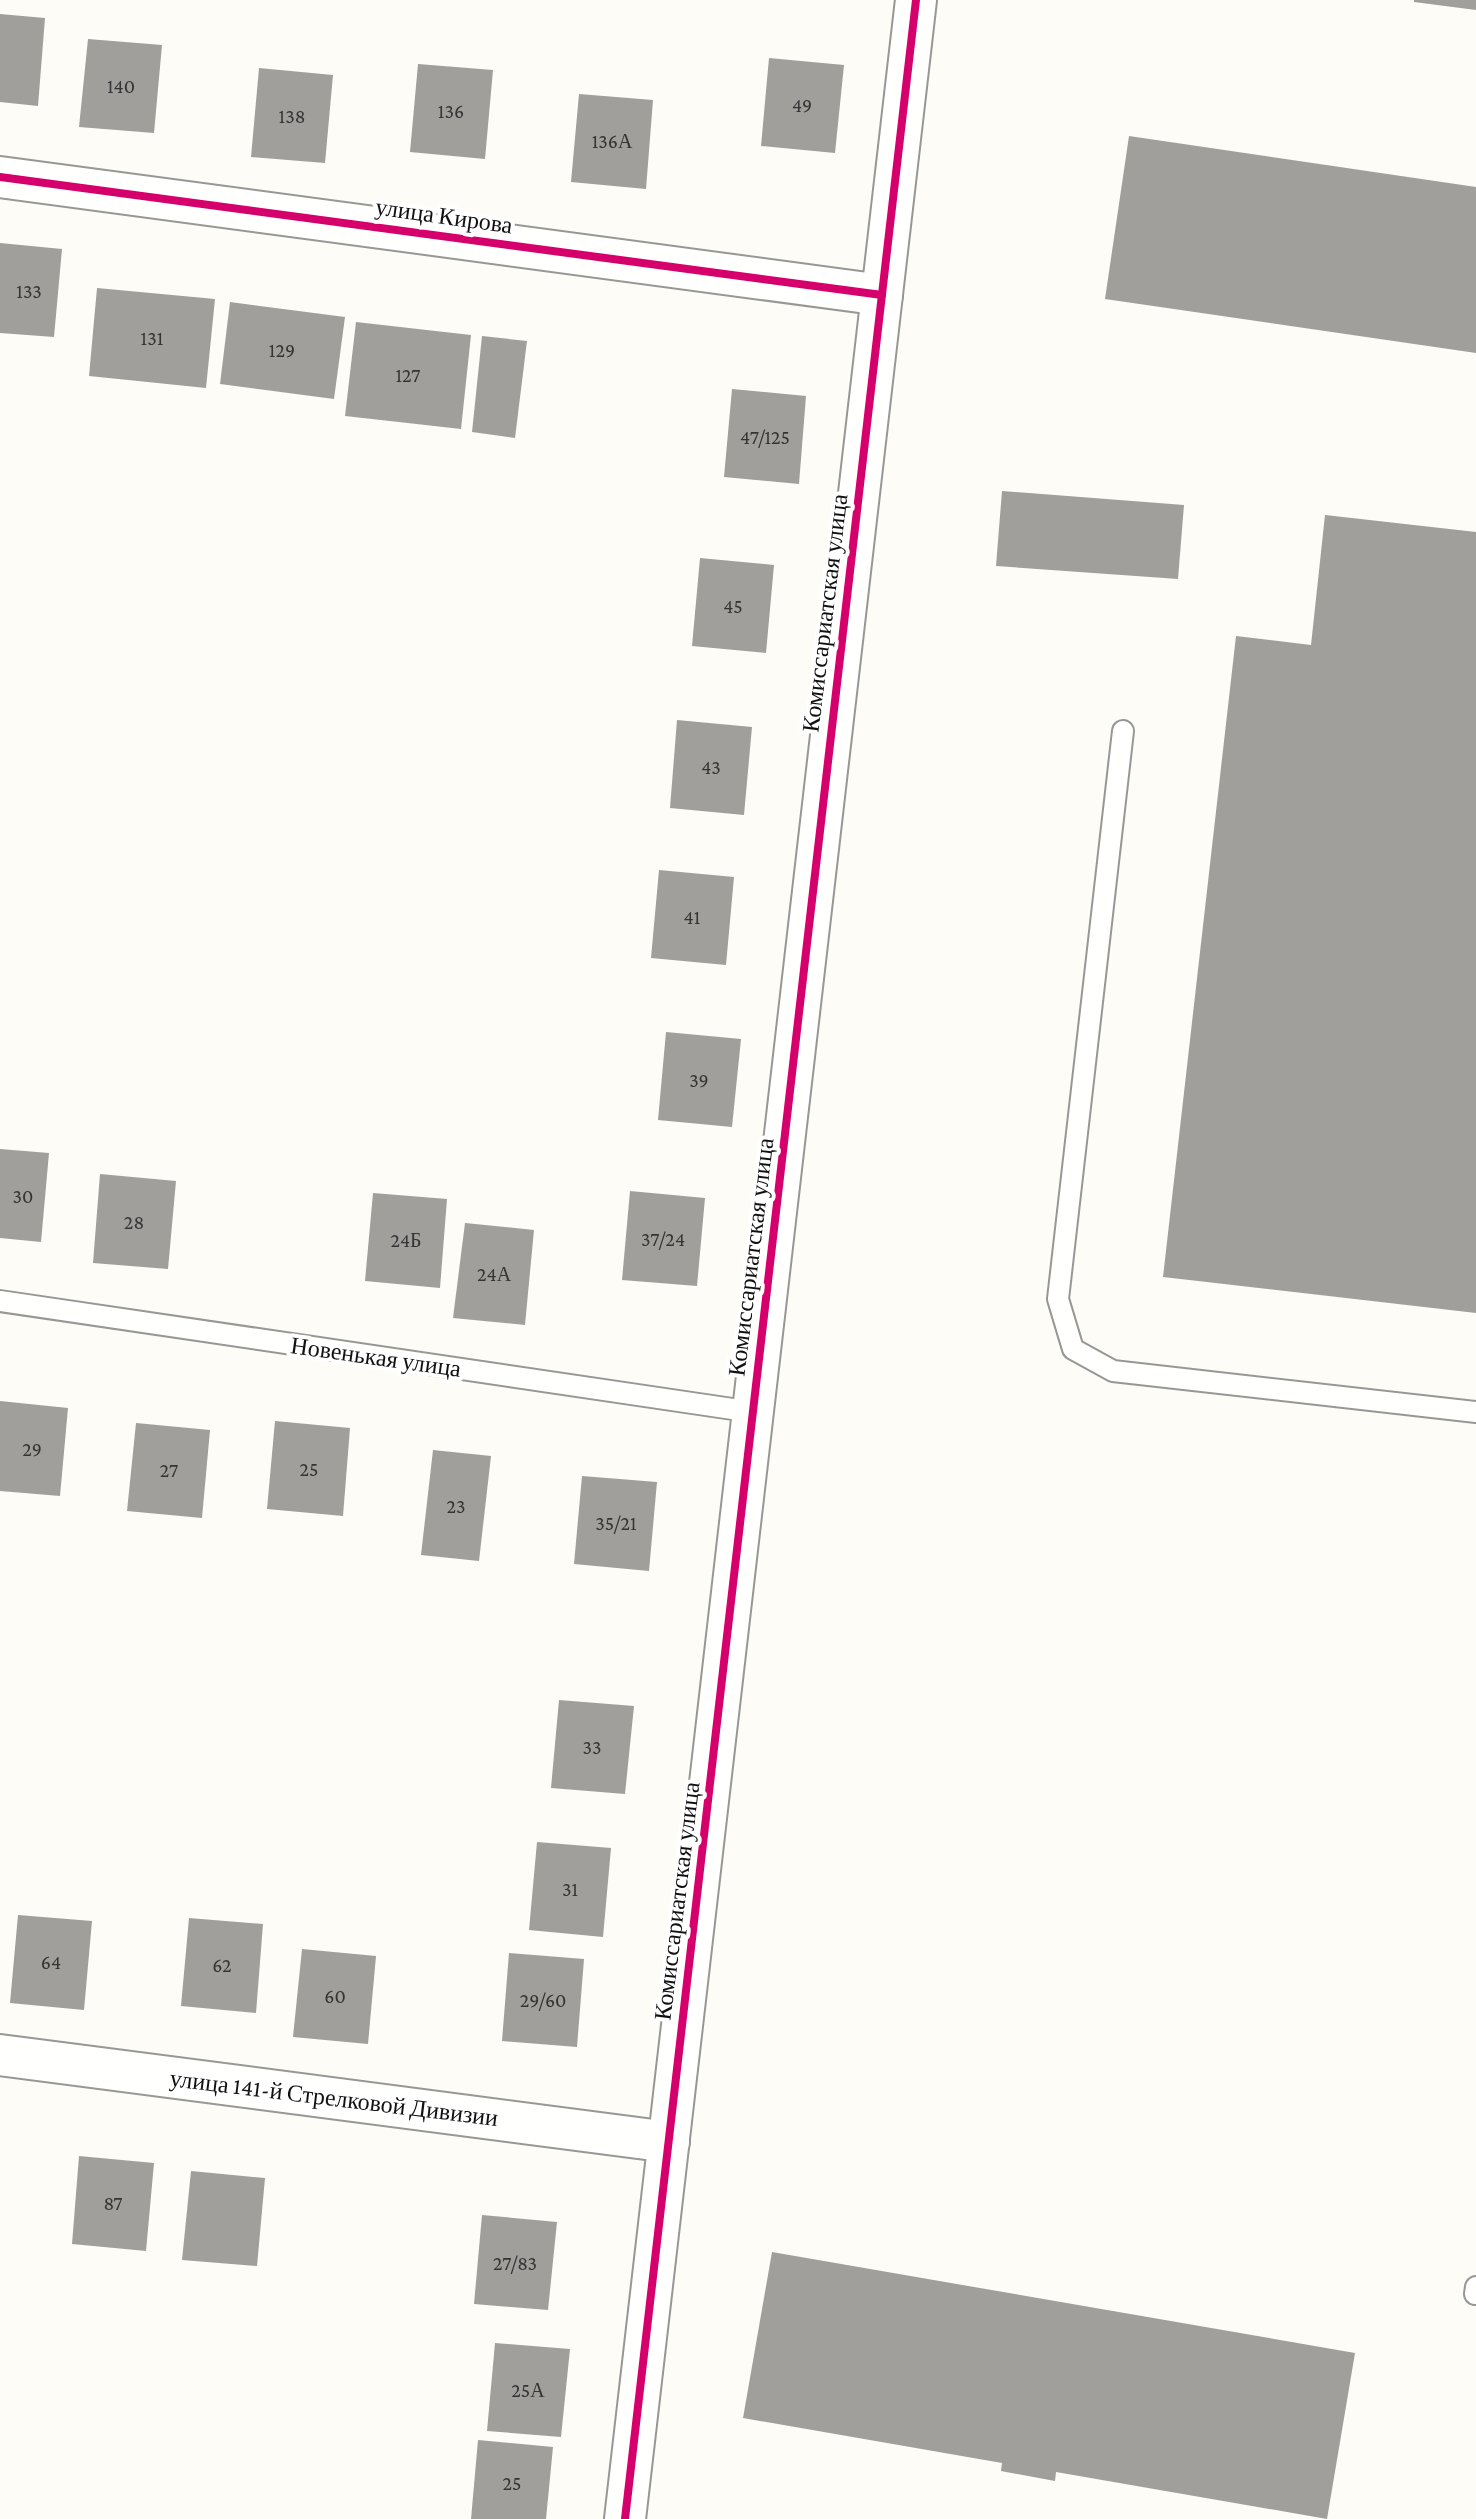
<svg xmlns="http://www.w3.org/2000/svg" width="1476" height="2519" viewBox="0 0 1476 2519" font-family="'Crimson Pro',serif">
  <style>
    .building { fill: #a19f9c }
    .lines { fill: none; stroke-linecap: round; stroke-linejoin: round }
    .service-casing { stroke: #979795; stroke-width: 24 }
    .minor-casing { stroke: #979795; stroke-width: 44 }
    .service { stroke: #fffffe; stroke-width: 20 }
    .minor { stroke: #fffffe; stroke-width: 40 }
    .cycleway-casing { stroke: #fff; stroke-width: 13 }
    .cycleway { stroke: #d6006c; stroke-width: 8 }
    .labels { text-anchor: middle; stroke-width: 8; stroke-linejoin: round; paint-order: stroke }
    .number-label { font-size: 20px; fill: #353434 }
    .street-label { font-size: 24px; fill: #111; stroke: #fff }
  </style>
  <rect width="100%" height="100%" fill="#fdfcf7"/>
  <g class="building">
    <polygon points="1414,0 1476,0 1476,10 1414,2"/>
    <polygon points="0,14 45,18 38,106 0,102"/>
    <polygon points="88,39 162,45 154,133 79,127"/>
    <polygon points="769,58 844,65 835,153 761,146"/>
    <polygon points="418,64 493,70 485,159 410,152"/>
    <polygon points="259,68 333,75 325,163 251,157"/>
    <polygon points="579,94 653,100 646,189 571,182"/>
    <polygon points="1129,136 1476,187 1476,353 1105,299"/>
    <polygon points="0,243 62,249 54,337 0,333"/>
    <polygon points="97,288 215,299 206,388 89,376"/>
    <polygon points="230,302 345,317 334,399 220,384"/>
    <polygon points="356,322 471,335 461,429 345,416"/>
    <polygon points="482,336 527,341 515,438 472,432"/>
    <polygon points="732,389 806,396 799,484 724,477"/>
    <polygon points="1002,491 1184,505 1178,579 996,566"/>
    <polygon points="1325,515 1476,532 1476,1313 1163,1277 1236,636 1311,645"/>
    <polygon points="700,558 774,565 766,653 692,646"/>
    <polygon points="677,720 752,727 744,815 670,808"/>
    <polygon points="659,870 734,877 726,965 651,958"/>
    <polygon points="666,1032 741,1039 732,1127 658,1120"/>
    <polygon points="0,1149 49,1153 41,1242 0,1238"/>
    <polygon points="100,1174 176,1181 168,1269 93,1263"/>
    <polygon points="630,1191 705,1198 697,1286 622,1280"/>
    <polygon points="373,1193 447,1199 440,1288 365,1281"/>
    <polygon points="465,1223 534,1230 525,1325 453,1318"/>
    <polygon points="0,1401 68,1408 60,1496 0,1491"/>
    <polygon points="275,1421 350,1428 343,1516 267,1509"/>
    <polygon points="136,1423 210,1430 202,1518 127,1511"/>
    <polygon points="433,1450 491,1456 479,1561 421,1555"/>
    <polygon points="582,1476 657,1482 649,1571 574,1564"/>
    <polygon points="559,1700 634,1706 625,1794 551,1788"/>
    <polygon points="537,1842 611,1848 603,1937 529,1930"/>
    <polygon points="18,1915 92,1921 84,2010 10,2003"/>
    <polygon points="189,1918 263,1924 256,2013 181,2006"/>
    <polygon points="302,1949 376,1956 368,2044 293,2037"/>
    <polygon points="509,1953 584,1959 577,2047 502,2041"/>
    <polygon points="79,2156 154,2163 146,2251 72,2244"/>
    <polygon points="191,2171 265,2178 257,2266 182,2260"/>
    <polygon points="482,2215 557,2222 548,2310 474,2304"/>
    <polygon points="772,2252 1355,2353 1327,2519 1056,2472 1055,2481 1001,2471 1002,2463 743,2418"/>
    <polygon points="495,2343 570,2349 561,2437 487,2431"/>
    <polygon points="478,2440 553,2447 546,2519 471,2519"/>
  </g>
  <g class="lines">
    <g class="service-casing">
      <g id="service">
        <polyline points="1123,731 1058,1299 1073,1349 1113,1371 1476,1412"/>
        <polyline points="0,1301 753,1412"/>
        <polyline points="1475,2294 1476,2287"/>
      </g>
    </g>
    <g class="minor-casing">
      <g id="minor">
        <polyline points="0,177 882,295"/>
        <polyline points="0,2055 669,2142"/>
        <polyline points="625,2519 916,0"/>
      </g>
    </g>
    <use href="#service" class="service"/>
    <use href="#minor" class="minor"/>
    <g class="cycleway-casing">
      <g id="cycleway">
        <polyline points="0,177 882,295"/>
        <polyline points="625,2519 916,0"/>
      </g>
    </g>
    <use href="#cycleway" class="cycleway"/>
  </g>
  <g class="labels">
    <g class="number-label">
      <text x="121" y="93">140</text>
      <text x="802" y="112">49</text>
      <text x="451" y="118">136</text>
      <text x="292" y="123">138</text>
      <text x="612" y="148">136А</text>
      <text x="29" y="298">133</text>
      <text x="152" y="345">131</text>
      <text x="282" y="357">129</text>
      <text x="408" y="382">127</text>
      <text x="765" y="444">47/125</text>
      <text x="733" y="613">45</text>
      <text x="711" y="774">43</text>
      <text x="692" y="924">41</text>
      <text x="699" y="1087">39</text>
      <text x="23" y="1203">30</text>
      <text x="134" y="1229">28</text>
      <text x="663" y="1246">37/24</text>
      <text x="406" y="1247">24Б</text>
      <text x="494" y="1281">24А</text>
      <text x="32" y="1456">29</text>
      <text x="309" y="1476">25</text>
      <text x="169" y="1477">27</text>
      <text x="456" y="1513">23</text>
      <text x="616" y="1530">35/21</text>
      <text x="592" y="1754">33</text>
      <text x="570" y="1896">31</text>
      <text x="51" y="1969">64</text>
      <text x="222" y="1972">62</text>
      <text x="335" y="2003">60</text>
      <text x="543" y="2007">29/60</text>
      <text x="113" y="2210">87</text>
      <text x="515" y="2270">27/83</text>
      <text x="528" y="2397">25А</text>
      <text x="512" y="2490">25</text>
    </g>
    <g class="street-label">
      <text transform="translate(444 216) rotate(8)" y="8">улица Кирова</text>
      <text transform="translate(825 613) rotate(-83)" y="8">Комиссариатская улица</text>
      <text transform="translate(751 1257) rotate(-83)" y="8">Комиссариатская улица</text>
      <text transform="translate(376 1357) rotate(8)" y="8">Новенькая улица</text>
      <text transform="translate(677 1901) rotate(-83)" y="8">Комиссариатская улица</text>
      <text transform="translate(334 2098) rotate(7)" y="8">улица 141-й Стрелковой Дивизии</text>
    </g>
  </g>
</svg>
